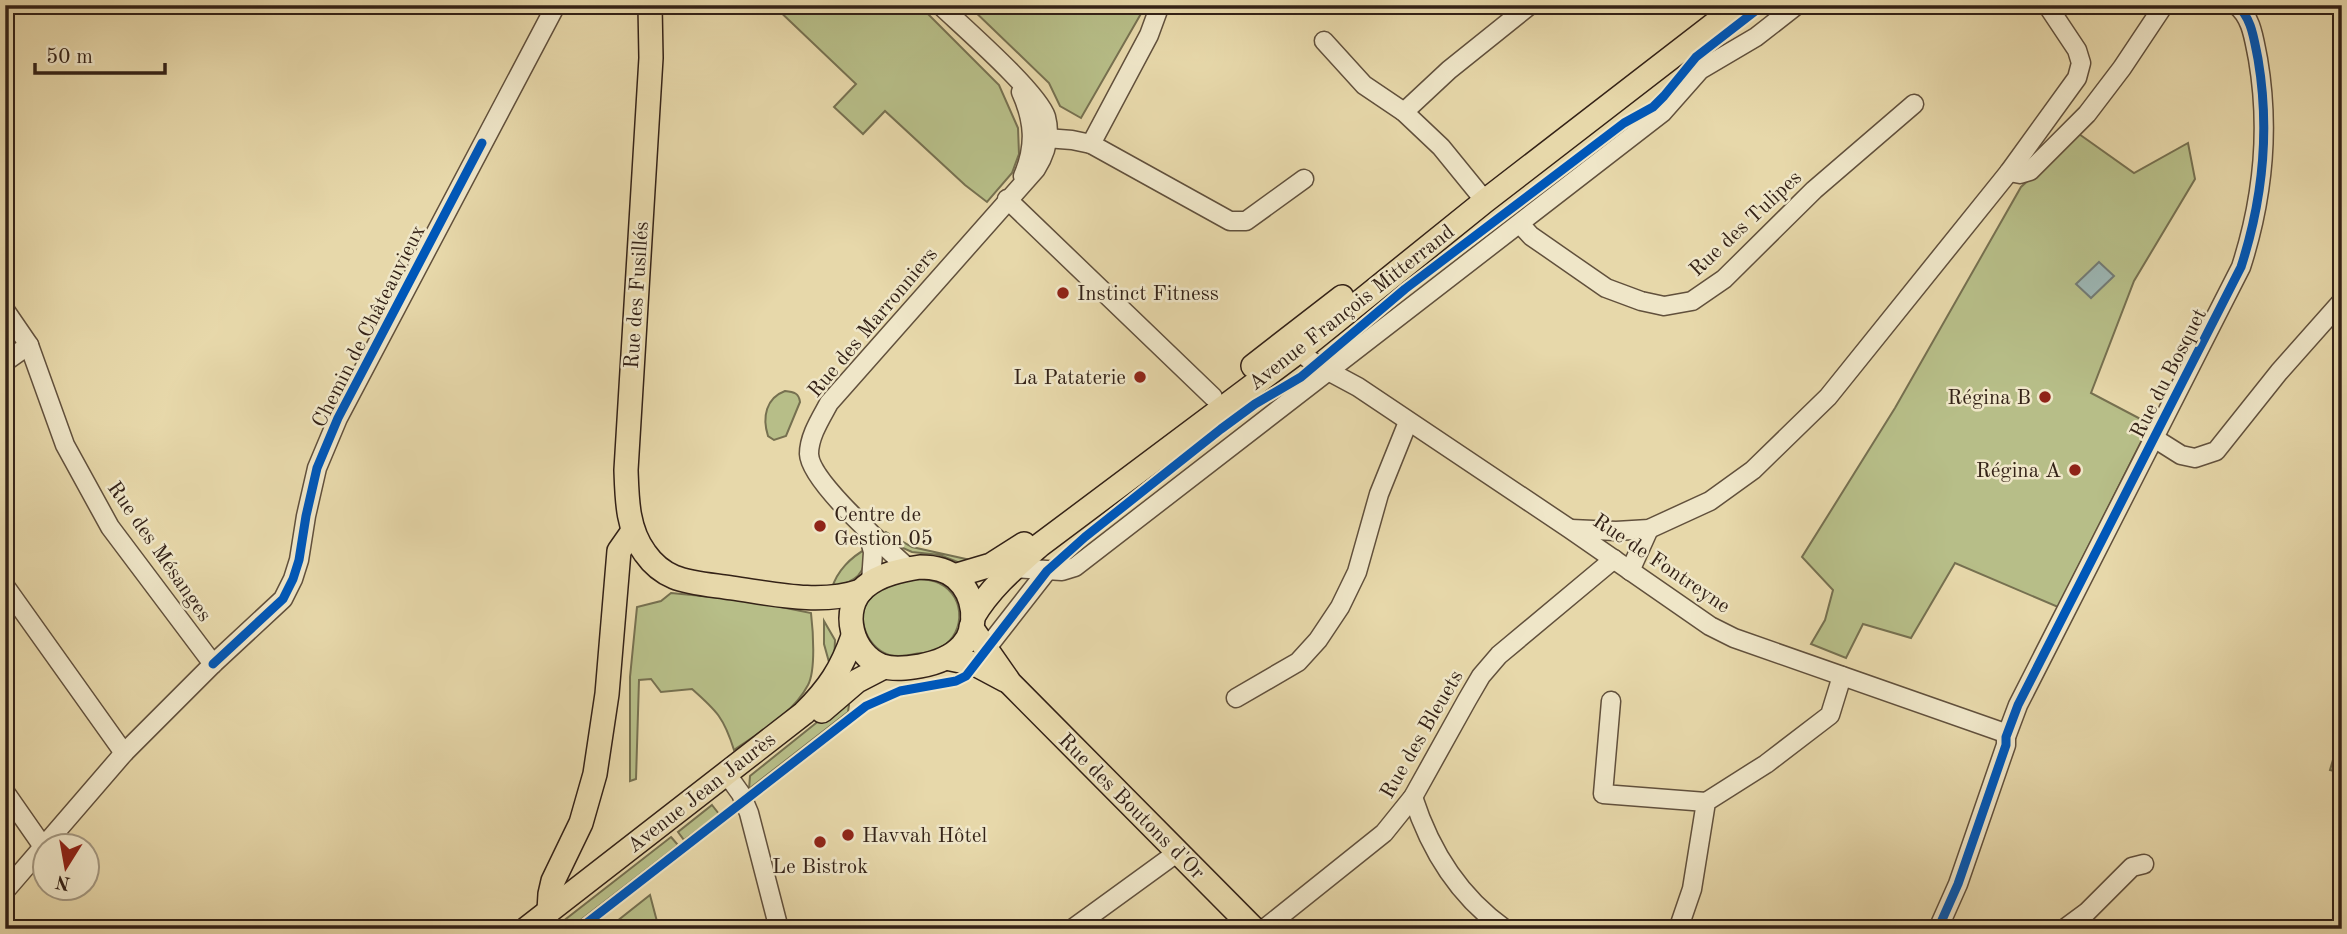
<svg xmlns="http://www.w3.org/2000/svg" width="2347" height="934" viewBox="0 0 2347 934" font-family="'Old Standard TT',serif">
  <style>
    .green { fill: #b7be88; stroke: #767050; stroke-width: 2 }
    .water { fill: #9cb7b5; stroke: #727b76; stroke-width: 2 }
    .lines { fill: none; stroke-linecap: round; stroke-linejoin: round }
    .minor-casing { stroke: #61503c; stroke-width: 21 }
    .major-casing { stroke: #342217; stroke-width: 26 }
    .minor { stroke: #efe6c8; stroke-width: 18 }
    .major { stroke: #e7d8aa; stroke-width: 23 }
    .cycleway-casing { stroke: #efe6c8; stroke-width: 13 }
    .cycleway { stroke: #0057b8; stroke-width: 9 }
    .poi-dot { fill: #8f2418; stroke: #efe6c8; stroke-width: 2.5 }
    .labels { text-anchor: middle; stroke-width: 5; stroke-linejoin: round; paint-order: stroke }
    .street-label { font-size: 21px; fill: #342217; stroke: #efe6c8 }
    .poi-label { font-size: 21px; fill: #342217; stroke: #efe6c8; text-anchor: start }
  </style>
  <rect width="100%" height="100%" fill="#e7d8aa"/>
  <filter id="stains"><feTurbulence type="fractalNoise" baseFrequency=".00286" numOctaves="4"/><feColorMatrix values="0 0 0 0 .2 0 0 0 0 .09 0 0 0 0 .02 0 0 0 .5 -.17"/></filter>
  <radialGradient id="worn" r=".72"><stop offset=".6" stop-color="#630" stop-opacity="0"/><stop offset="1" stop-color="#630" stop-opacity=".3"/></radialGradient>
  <g class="green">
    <polygon points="773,5 919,5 999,85 1018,128 1019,154 1012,173 987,202 965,185 885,111 863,134 834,107 856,84"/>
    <polygon points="968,5 1146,5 1081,118 1060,106 1049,83"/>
    <polygon points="2079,134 2134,173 2188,143 2195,179 2134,281 2091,393 2150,424 2058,607 1955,563 1911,638 1863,624 1846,658 1811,644 1825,620 1833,590 1802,557 1895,408 2021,187"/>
    <path d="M785,391C794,392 799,393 800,402L786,436L774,440L768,436C762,417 766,398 785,391Z"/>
    <polygon points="886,532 912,547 975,561 960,563 940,555 912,552 896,545 883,534"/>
    <path d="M866,549C866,575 856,581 832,588C837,571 851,557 866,549Z"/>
    <path d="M913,579C922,579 931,579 939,583C968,597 965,639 936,650C930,653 922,653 915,654C906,656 898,657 889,655C865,647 853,612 873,594C884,586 900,583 913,579Z"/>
    <path d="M671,593L745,600L811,613C813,630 816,670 808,685C793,714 760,732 734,750C724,718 717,711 692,689L661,692L651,679L639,680L636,779L630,781V677L637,607L661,601Z"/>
    <polygon points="824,621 835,640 834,664 829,662 824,644"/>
    <polygon points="846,699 849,705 848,712 749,789 750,776"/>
    <polygon points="2342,729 2342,773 2330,770"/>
    <polygon points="712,805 719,814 684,840 678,832"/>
    <polygon points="671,837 678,845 569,929 553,929"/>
    <polygon points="650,895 659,929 607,929"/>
  </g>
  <polygon class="water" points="2099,262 2114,276 2091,298 2076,284"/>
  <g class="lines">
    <g class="minor-casing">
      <g id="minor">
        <polyline points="1324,41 1364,85 1404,112 1441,147 1485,201"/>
        <path d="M1021,92C1034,121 1036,146 1023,176"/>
        <polyline points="1404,112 1449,70 1530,5"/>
        <polyline points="1033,137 1072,140 1091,144 1230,221 1246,221 1304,179"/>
        <polyline points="1091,144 1149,35 1160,5"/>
        <polyline points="2009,172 2020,174 2030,171 2087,114 2122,68 2164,5"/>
        <polyline points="1007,199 1213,397"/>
        <polyline points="1520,224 1531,236 1606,288 1641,301 1664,306 1692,301 1724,279 1814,190 1914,104"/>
        <polyline points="5,310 29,345 65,445 110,527 213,664"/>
        <polyline points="1300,341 1298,346 1302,354 1317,365 1358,387 1570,529 1710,626 1734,638 2002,732 2006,737"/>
        <polyline points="5,362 29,345"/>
        <polyline points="2154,438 2181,455 2195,458 2216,451 2279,372 2342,301"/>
        <polyline points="1571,529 1616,531 1649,529 1710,501 1753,470 1828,397 2009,172 2077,78 2081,63 2077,50 2047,5"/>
        <polyline points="867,530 873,552 871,582"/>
        <polyline points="1014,568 1062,571 1075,567 1662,113 1700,70 1756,37 1797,5"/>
        <path d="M909,569C887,548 810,482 809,454C809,436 821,418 829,403L1036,169C1046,153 1051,136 1046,117C1038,92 963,27 940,5"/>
        <polyline points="1630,571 1649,529"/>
        <polyline points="5,586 124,753"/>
        <polyline points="986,649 1047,571"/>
        <polyline points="1236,698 1298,662 1318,640 1340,607 1357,572 1379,494 1408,422"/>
        <polyline points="1611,701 1603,794 1706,802"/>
        <polyline points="726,773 741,794 749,813 779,929"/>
        <polyline points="5,792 44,848"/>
        <path d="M1413,797C1430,850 1458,896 1505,929"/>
        <polyline points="5,891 124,753 213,664 283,599 293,579 299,560 306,516 317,468 338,418 556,5"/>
        <polyline points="1072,929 1178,852"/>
        <polyline points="1264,929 1384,833 1413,797 1467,700 1481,676 1499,655 1614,559"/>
        <polyline points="1676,929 1680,924 1692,889 1706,802 1766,764 1830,715 1842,676"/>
        <path d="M1938,929L1958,884L2006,745V737L2018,705L2241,267C2263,199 2270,130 2258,59C2254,40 2252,17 2236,5"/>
        <polyline points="2064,929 2087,912 2132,867 2144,864"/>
      </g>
    </g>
    <g class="major-casing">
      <g id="major">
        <path d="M650,5L651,58L626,470C627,498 627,529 645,553C652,563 662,572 674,577C691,584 713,585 732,588C774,594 820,605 861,591"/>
        <polyline points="1253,366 1342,297"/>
        <path d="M920,567C932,567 946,569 956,578C974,594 980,626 962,646C951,658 936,663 920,666C908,668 894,670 882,666C852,655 839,609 865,587C880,574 902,570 920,567Z"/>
        <polyline points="954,576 991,565 1024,544"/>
        <path d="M973,617C990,588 1015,567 1040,545L1299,351L1485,201L1739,5"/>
        <polyline points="971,627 1010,683 1254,929"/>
        <polyline points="946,658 975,664 1005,680"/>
        <polyline points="822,711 857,681 884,667"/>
        <polyline points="549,911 550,894 553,881 581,823 595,774 607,694 619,551 633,531"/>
        <path d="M526,929L804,713C829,688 841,670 853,636"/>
      </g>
    </g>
    <use href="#minor" class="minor"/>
    <use href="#major" class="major"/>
    <g class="cycleway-casing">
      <g id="cycleway">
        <polyline points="213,664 283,599 293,579 299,560 306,516 317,468 338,418 482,143"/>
        <polyline points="579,929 866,706 900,691 956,681 966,676 1047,571 1085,537 1221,429 1255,404 1301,377 1405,289 1624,123 1653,107 1664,96 1696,57 1763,5"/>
        <path d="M1938,929L1958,884L2006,745V737L2018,705L2241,267C2263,199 2270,130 2258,59C2254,40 2252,17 2236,5"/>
      </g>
    </g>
    <use href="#cycleway" class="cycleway"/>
  </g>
  <g class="poi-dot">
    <circle cx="1063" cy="293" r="7"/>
    <circle cx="1140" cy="377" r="7"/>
    <circle cx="2045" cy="397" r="7"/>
    <circle cx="2075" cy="470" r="7"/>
    <circle cx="820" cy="526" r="7"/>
    <circle cx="848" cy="835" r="7"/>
    <circle cx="820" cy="842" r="7"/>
  </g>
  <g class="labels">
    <g class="street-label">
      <text transform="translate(1745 223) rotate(-43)" y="7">Rue des Tulipes</text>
      <text transform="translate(636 295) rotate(-86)" y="7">Rue des Fusillés</text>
      <text transform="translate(1351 307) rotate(-38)" y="7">Avenue François Mitterrand</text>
      <text transform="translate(872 322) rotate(-50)" y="7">Rue des Marronniers</text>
      <text transform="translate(368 326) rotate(-63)" y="7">Chemin de Châteauvieux</text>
      <text transform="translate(2168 373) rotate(-63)" y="7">Rue du Bosquet</text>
      <text transform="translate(160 551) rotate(55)" y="7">Rue des Mésanges</text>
      <text transform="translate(1662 563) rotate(34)" y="7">Rue de Fontreyne</text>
      <text transform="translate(1421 734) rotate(-60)" y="7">Rue des Bleuets</text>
      <text transform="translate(701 792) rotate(-38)" y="7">Avenue Jean Jaurès</text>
      <text transform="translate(1132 806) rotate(45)" y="7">Rue des Boutons d'Or</text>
    </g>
    <g class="poi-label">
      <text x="1077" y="300">Instinct Fitness</text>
      <text x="1126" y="384" text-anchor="end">La Pataterie</text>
      <text x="2031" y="404" text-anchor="end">Régina B</text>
      <text x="2061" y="477" text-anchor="end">Régina A</text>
      <text x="834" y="521">Centre de<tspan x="834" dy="24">Gestion 05</tspan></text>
      <text x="862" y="842">Havvah Hôtel</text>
      <text x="820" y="873" text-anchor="middle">Le Bistrok</text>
    </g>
  </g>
  <rect width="2347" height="934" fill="none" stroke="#e7d8aa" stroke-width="28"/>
  <rect x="7" y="7" width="2333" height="920" fill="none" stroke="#342217" stroke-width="3.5"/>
  <rect x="14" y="14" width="2319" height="906" fill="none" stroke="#342217" stroke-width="2"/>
  <g transform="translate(66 867) rotate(191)"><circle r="33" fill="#efe6c8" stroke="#a49881" stroke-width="2"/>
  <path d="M0-5L12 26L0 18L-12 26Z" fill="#8f2418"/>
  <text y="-10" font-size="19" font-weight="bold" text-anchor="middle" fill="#342217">N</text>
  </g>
  <path d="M35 63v10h130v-10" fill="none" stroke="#342217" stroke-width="3.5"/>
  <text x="46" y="63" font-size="21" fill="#342217" stroke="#efe6c8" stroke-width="5" paint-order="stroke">50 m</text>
  <rect width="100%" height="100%" filter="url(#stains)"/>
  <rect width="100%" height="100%" fill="url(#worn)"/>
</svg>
